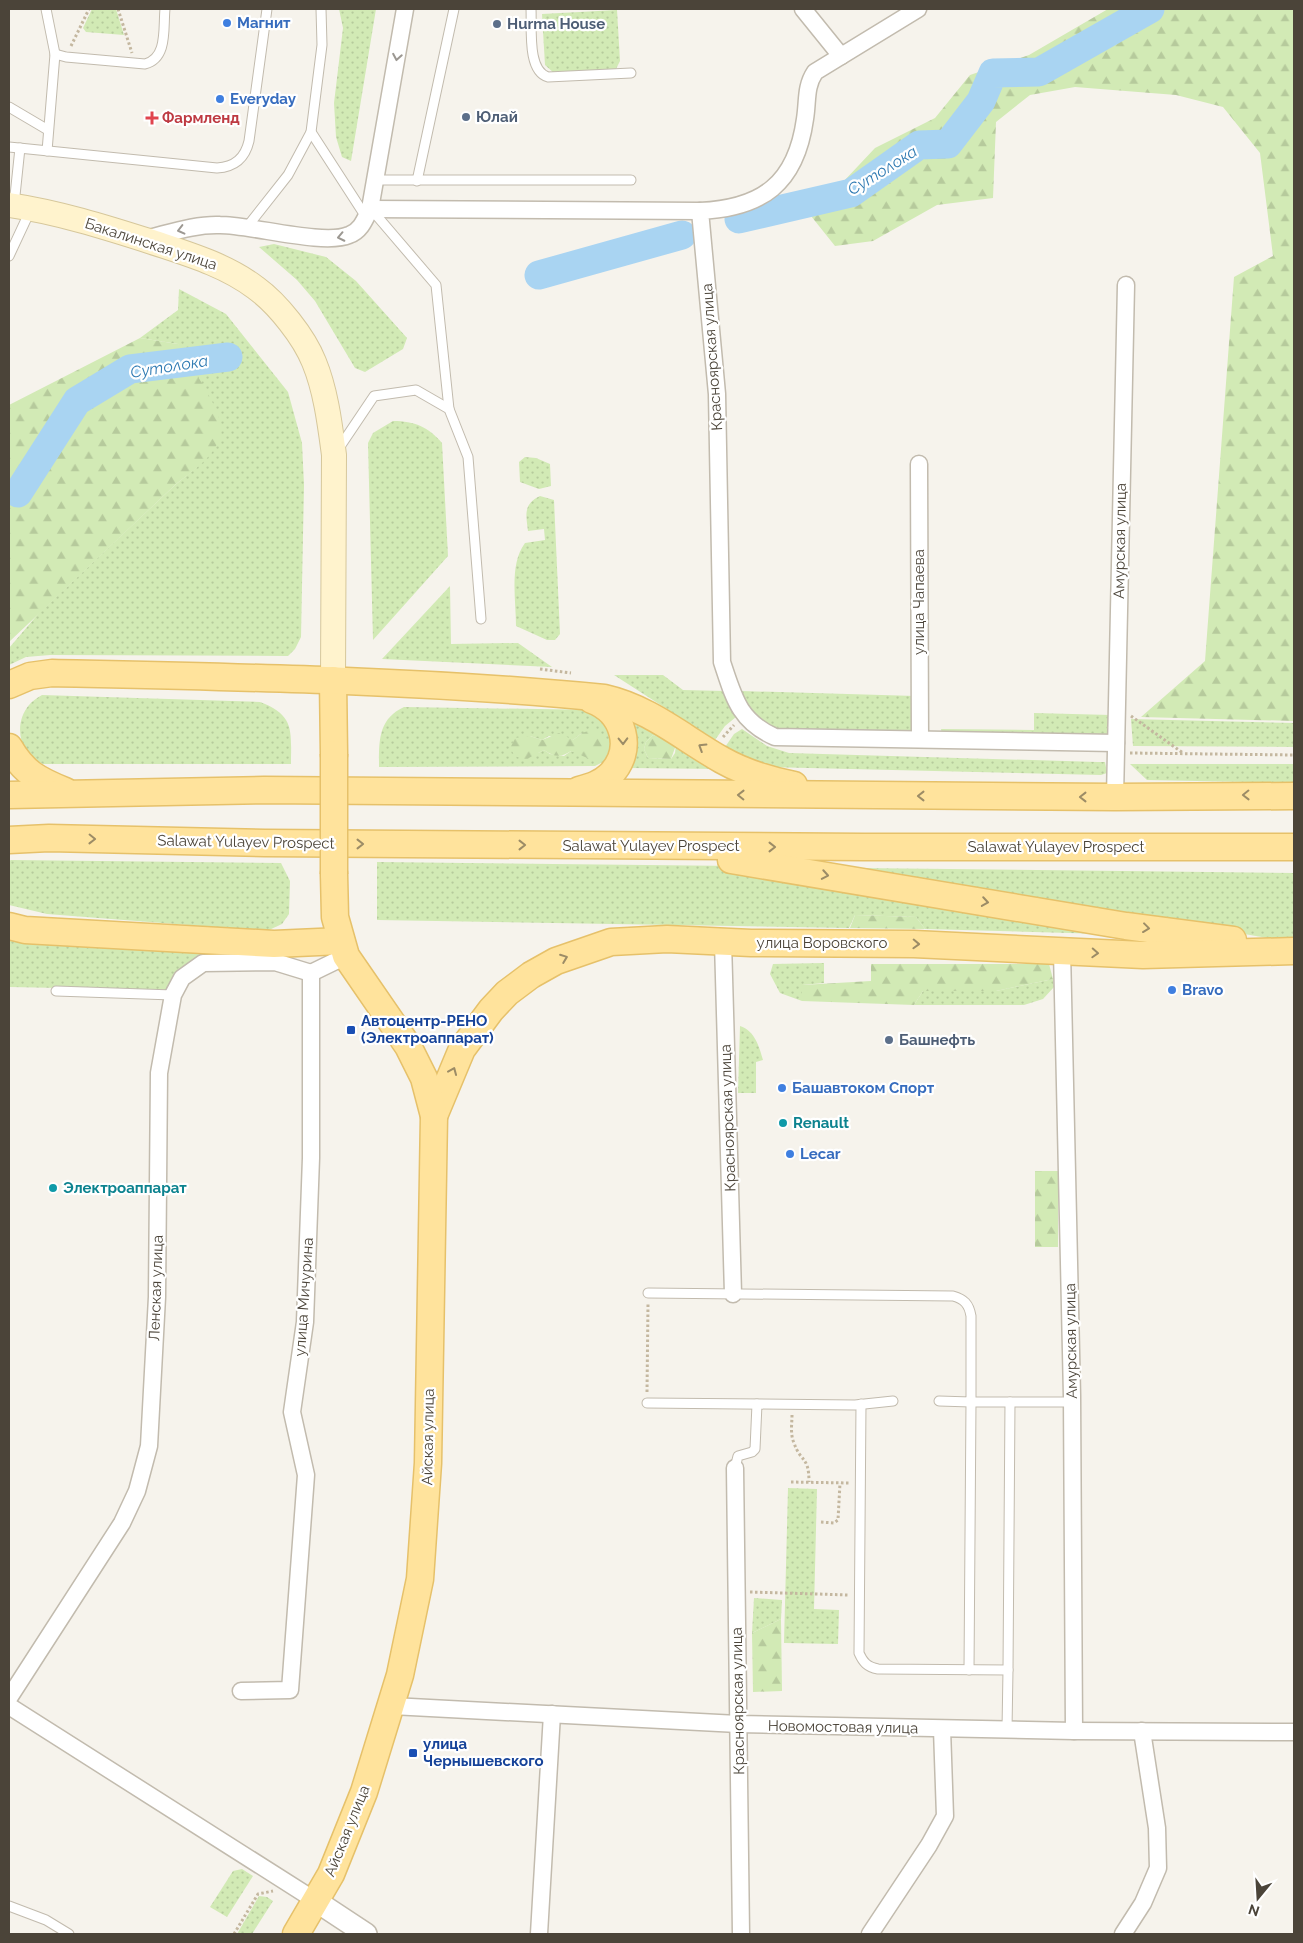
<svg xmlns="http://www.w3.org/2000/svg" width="1303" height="1943" viewBox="0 0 1303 1943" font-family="Raleway,sans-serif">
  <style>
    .grass { fill: url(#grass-dots); fill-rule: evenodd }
    .forest { fill: url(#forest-firs) }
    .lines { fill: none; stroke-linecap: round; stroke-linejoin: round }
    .river { stroke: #a9d4f2; stroke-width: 29 }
    .service-casing { stroke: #c2bbae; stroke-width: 11 }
    .minor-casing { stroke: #c2bbae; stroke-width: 19 }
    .tertiary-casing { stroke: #c2bbae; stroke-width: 24 }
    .secondary-casing { stroke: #d6c79b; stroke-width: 26 }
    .primary-casing { stroke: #e6c16a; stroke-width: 29 }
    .path { stroke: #c4b79f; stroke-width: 3; stroke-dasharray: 2.5 2.5; stroke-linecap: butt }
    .service { stroke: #fff; stroke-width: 9 }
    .minor { stroke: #fff; stroke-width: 16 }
    .tertiary { stroke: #fff; stroke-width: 21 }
    .secondary { stroke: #fff3cd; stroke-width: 24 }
    .primary { stroke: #ffe39c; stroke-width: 26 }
    .primary-bridge-casing { stroke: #e6c16a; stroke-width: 29; stroke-linecap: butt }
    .primary-bridge { stroke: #ffe39c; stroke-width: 26 }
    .oneway { stroke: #9c9892 }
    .oneway2 { stroke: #9c8c66 }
    .shop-dot { fill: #3f7fe0; stroke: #fff; stroke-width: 2 }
    .service-dot { fill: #5c6f8a; stroke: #fff; stroke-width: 2 }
    .health-dot { fill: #e0444e; stroke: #fff; stroke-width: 2 }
    .transit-dot { fill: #1a4fb4; stroke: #fff; stroke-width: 2 }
    .culture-dot { fill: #0f9aa8; stroke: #fff; stroke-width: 2 }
    .labels { text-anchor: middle; stroke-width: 4.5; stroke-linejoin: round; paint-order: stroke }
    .shop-label { font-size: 15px; font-weight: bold; fill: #366cbe; stroke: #fff; text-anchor: start }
    .service-label { font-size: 15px; font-weight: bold; fill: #4e5e75; stroke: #fff; text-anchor: start }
    .health-label { font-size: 15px; font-weight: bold; fill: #be3a42; stroke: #fff; text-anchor: start }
    .street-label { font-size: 15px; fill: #4b4439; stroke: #fff }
    .transit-label { font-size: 15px; font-weight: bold; fill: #164399; stroke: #fff; text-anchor: start }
    .culture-label { font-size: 15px; font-weight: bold; fill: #0d838f; stroke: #fff; text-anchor: start }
    .water-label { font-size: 16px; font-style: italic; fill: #2e7ab2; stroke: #fff }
  </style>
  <defs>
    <pattern id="grass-dots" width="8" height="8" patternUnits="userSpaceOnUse" patternTransform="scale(1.25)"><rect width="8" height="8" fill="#d2eab5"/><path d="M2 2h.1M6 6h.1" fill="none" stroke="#b6ca9c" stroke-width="1.8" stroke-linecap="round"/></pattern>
    <pattern id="forest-firs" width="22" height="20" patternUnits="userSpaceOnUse" patternTransform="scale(1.25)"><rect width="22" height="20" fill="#d2eab5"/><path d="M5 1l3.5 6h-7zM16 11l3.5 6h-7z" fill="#b6ca9c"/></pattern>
  </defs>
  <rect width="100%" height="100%" fill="#f6f3ec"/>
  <g class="grass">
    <polygon points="92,9 116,9 124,35 86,32 83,28"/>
    <polygon points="339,9 376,9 351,161 342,157 336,137 334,103 343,28"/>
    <polygon points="617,10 620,61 616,69 555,74 545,65 542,14"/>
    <polygon points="274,244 326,257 356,281 407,338 403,349 365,372 355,368 315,301 297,280 259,247"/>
    <polygon points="179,289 226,314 288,392 302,443 304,485 301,637 295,649 288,656 50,655 26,657 9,665 9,648 39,613 175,485 197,467 178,344 140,338 178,310"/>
    <path d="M393,421C415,421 428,427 442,443L448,556L373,640L368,443L373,433Z"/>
    <polygon points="525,457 536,458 550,464 551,486 539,489 520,482 519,462"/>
    <path d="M540,496L554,500L560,634L555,640H547L516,626C516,600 509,564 525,543L545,540L544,529L528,531C526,515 523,504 540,496Z"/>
    <polygon points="450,586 451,644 518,643 552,667 382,659"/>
    <polygon points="614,675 663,675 683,690 725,691 736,717 725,726 715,740"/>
    <polygon points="741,691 916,696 916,733 776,732 748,713"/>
    <path d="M42,695L260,702C295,715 291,731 291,764H43C19,755 13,724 29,705C32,701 37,698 42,695Z"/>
    <path d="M404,707L599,710L612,720V755L582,733L573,740L549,736L542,740L530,736L538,753L544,750L550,754L564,756L571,751L609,759L595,766L379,767C379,741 378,719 404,707Z"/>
    <path d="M631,713L637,714L722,765L721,769L629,768C626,758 634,750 635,740C636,730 627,722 631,713ZM653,735L671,741L676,745L675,753L671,759L648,758L644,749L646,742Z"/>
    <polygon points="1034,713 1111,715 1111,740 942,735 941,729 1034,730"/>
    <polygon points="1131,719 1294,723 1294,747 1133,746"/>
    <polygon points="742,729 767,746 789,753 1098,762 1105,762 1107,773 1101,775 767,767 723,750 734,734"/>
    <polygon points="1130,764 1294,764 1294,783 1147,780"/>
    <polygon points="11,860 281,863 290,881 289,914 282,924 269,930 252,930 47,914 9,905 9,861"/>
    <polygon points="377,862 738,866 1105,934 925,929 916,917 855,915 849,928 377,920"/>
    <polygon points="858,868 1294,873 1294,942 1280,940"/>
    <polygon points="9,932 28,937 231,955 168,990 9,987"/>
    <polygon points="824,963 824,983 802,985 802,1001 780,993 770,974 773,964"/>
    <polygon points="1053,979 1054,987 1043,999 1024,1005 914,1005 923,991 996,991"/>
    <path d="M740,1026C755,1031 759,1046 763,1060L756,1062V1093H738Z"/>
    <polygon points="788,1488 817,1489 814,1609 839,1610 838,1644 784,1643"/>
    <polygon points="754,1598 782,1600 781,1619 752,1633"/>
    <polygon points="242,1869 253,1876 227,1917 210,1907 233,1871"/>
    <polygon points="259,1896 267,1897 273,1901 252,1934 237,1934"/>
  </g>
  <g class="forest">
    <polygon points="1108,9 1294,9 1294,721 1141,717 1205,661 1234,277 1273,256 1260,153 1223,107 1176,95 1075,87 1030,95 996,122 993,198 937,205 873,241 835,246 811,216 875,148 935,118 970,75 1029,55"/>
    <path d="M140,338L178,344C188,363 226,414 221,434C216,456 191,472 175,485L9,642V405Z"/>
    <path d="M594,729C606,736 609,742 612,755L609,759L592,760L571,751C561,758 554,757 544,750L525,760L515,756L510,748L515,738L530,736L542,740L559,733L573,740L582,733Z"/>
    <polygon points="653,735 671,741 676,745 671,759 648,758 644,749 646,742"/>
    <polygon points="855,915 916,917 925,929 850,928"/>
    <polygon points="871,964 1049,964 1053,979 996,991 923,991 914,1005 802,1001 802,985 871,981"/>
    <rect x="1035" y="1171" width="23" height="76"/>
    <polygon points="781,1619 782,1691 753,1692 752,1633"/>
  </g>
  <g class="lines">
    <g class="river">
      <polyline points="739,219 851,193 919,145 948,144 981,101 993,73 1039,72 1150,9"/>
      <polyline points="539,275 682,235"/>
      <polyline points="18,493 77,401 130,369 228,357"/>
    </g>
    <g class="service-casing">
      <g id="service">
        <polyline points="46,9 55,54 47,151"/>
        <path d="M531,9C532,28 527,71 548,77L631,73"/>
        <path d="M55,54L66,57L145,64C168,58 163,28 165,9"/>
        <polyline points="9,107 48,130"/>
        <polyline points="311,132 366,217"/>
        <path d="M9,147L217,168C235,167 245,158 249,141L267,9"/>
        <polyline points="375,180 631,180"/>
        <polyline points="417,181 454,9"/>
        <polyline points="14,205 20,148"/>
        <polyline points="371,209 436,285 449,409"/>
        <polyline points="247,227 288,175 311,132 322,45 321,9"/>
        <polyline points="9,256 30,211"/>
        <polyline points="337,451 374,396 416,390 449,409 468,457 481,619"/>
        <polyline points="56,991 173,995"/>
        <path d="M648,1293L953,1296C964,1299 969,1304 971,1316V1402L939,1401"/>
        <polyline points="647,1403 855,1405 893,1401"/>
        <path d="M861,1404L859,1653C863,1662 867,1667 878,1669L1008,1670L1007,1729"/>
        <polyline points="735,1468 738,1456 752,1452 755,1449 757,1404"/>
        <polyline points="969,1670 971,1402 1072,1402"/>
        <polyline points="1008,1670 1010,1402"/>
        <polyline points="9,1906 46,1920 69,1934"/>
      </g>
    </g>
    <g class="minor-casing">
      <g id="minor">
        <polyline points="803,9 841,56"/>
        <path d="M918,9L815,72C805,87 808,101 805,119C796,184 762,208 700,211L717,394L722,662C734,698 739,721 775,737L1116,743"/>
        <polyline points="370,209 700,211"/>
        <path d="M145,239C170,233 195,224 220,225C252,225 324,246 349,235C361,231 365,219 370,209L405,9"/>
        <polyline points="919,464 920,739"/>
        <polyline points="1115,797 1126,285"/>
        <polyline points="723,942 733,1294"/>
        <polyline points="1062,951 1072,1396 1074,1731"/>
        <polyline points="311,973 346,956"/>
        <polyline points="735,1468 741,1934"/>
        <polyline points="241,1691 290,1690 306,1475 292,1412 305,1322 311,1158 311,973"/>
        <polyline points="9,1698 122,1523 137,1491 149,1446 157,1297 159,1073 173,995 182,978 203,963 275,962 311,973"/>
        <polyline points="9,1706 316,1901"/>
        <polyline points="392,1706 738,1724 1074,1731 1294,1732"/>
        <polyline points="539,1934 552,1714"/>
        <polyline points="870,1934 929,1845 945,1816 942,1729"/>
        <polyline points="1123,1934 1143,1903 1158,1868 1157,1828 1142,1731"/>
      </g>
    </g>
    <g class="tertiary-casing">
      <polyline id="tertiary" points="316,1901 366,1934"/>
    </g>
    <g class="secondary-casing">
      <path id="secondary" d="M9,205C57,212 105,227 152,242C188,254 226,265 256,288C278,304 304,337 314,362C326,391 330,425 334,455L333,680"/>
    </g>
    <g class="primary-casing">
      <g id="primary">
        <polyline points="333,680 334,754"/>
        <path d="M9,685L30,676L52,673C236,677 421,680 604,698C649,708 683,738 722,760C745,773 769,780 794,785"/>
        <path d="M9,747C24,773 38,780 65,791"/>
        <path d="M579,790C590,787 601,784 610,775C635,750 624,712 592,700"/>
        <polyline points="9,795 264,790 1115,797 1294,796"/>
        <polyline points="9,840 49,838 265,843 864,847 1294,847"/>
        <polyline points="731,860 1126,926 1233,940"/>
        <polyline points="9,926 25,930 274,944 341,941"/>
        <polyline points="434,1116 462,1049 491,1010 507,993 531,975 556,961 611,942 667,939 751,943 914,944 1143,955 1294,951"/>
        <polyline points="296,1934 331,1874 364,1792 400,1675 420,1579 428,1463 434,1116 424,1078 408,1046 346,956 335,917 334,874"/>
      </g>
    </g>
    <g class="path">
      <polyline points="118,9 132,53"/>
      <polyline points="71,46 89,9"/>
      <polyline points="540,669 571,673"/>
      <polyline points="1131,716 1183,753"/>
      <polyline points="723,737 734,725"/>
      <polyline points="1130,753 1294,755"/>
      <polyline points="647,1392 648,1304"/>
      <path d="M792,1415C792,1424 790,1434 794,1443C801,1463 809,1456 809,1482"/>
      <polyline points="791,1482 850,1483"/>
      <polyline points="821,1522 834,1523 838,1520 840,1483"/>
      <polyline points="750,1592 849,1595"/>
      <polyline points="234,1934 258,1894 273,1891"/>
    </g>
    <use href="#service" class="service"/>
    <use href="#minor" class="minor"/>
    <use href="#tertiary" class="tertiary"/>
    <use href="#secondary" class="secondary"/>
    <use href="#primary" class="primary"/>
    <g class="primary-bridge-casing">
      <polyline id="primary-bridge" points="334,874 334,754"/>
    </g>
    <use href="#primary-bridge" class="primary-bridge"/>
  </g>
  <defs><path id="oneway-chevron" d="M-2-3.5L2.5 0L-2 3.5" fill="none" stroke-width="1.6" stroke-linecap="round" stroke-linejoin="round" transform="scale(1.25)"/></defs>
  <g class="oneway">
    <use href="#oneway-chevron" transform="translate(397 57) rotate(100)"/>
    <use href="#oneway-chevron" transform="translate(181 230) rotate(166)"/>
    <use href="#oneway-chevron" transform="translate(341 237) rotate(168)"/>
  </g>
  <g class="oneway2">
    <use href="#oneway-chevron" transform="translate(623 741) rotate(89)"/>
    <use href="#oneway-chevron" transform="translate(702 747) rotate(-148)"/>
    <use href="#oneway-chevron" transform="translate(741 795) rotate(-179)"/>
    <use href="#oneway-chevron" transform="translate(1246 795) rotate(179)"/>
    <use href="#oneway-chevron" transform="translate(921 796) rotate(-180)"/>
    <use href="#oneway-chevron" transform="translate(1083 797) rotate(-180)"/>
    <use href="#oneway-chevron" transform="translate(92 839) rotate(1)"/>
    <use href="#oneway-chevron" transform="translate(360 844)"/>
    <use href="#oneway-chevron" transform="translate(522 845)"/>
    <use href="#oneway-chevron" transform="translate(772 847)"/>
    <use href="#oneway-chevron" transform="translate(825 875) rotate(10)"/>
    <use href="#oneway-chevron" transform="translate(985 902) rotate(9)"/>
    <use href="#oneway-chevron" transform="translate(1146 928) rotate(7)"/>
    <use href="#oneway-chevron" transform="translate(916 944) rotate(2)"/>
    <use href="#oneway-chevron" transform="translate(1095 953) rotate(3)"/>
    <use href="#oneway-chevron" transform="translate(564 958) rotate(-21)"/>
    <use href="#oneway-chevron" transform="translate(453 1071) rotate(-67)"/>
  </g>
  <g class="shop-dot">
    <circle cx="227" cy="23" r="5"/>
    <circle cx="220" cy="99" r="5"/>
    <circle cx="1172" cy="990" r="5"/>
    <circle cx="782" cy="1088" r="5"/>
    <circle cx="790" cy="1154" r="5"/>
  </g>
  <g class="service-dot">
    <circle cx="497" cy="24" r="5"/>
    <circle cx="466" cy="117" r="5"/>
    <circle cx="889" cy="1040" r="5"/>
  </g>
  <path class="health-dot" d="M149.5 110.5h5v5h5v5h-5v5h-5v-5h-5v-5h5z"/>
  <g class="transit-dot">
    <rect x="346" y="1025" width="10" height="10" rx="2.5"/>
    <rect x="408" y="1748" width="10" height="10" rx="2.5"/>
  </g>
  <g class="culture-dot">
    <circle cx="783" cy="1123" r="5"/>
    <circle cx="53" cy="1188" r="5"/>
  </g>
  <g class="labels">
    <g class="shop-label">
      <text x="237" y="28">Магнит</text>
      <text x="230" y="104">Everyday</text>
      <text x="1182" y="995">Bravo</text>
      <text x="792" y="1093">Башавтоком Спорт</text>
      <text x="800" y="1159">Lecar</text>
    </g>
    <g class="service-label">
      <text x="507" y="29">Hurma House</text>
      <text x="476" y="122">Юлай</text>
      <text x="899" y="1045">Башнефть</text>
    </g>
    <g class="health-label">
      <text x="162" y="123">Фармленд</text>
    </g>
    <g class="street-label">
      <text transform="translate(151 244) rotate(18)" y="5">Бакалинская улица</text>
      <text transform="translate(712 357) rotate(-94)" y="5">Красноярская улица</text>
      <text transform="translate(1120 541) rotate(-89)" y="5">Амурская улица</text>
      <text transform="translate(919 602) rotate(-90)" y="5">улица Чапаева</text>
      <text transform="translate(246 842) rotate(1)" y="5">Salawat Yulayev Prospect</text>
      <text x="651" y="851">Salawat Yulayev Prospect</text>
      <text x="1056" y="852">Salawat Yulayev Prospect</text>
      <text x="822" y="948">улица Воровского</text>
      <text transform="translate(728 1118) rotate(-92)" y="5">Красноярская улица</text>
      <text transform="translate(156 1288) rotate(-88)" y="5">Ленская улица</text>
      <text transform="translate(304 1297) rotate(-86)" y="5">улица Мичурина</text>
      <text transform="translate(1071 1341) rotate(-91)" y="5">Амурская улица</text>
      <text transform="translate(428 1437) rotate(-89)" y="5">Айская улица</text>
      <text transform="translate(738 1701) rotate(-91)" y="5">Красноярская улица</text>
      <text transform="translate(843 1727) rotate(1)" y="5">Новомостовая улица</text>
      <text transform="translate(347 1831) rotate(-68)" y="5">Айская улица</text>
    </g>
    <g class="transit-label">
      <text x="361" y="1026">Автоцентр-РЕНО<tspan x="361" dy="17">(Электроаппарат)</tspan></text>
      <text x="423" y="1749">улица<tspan x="423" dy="17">Чернышевского</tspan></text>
    </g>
    <g class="culture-label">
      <text x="793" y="1128">Renault</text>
      <text x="63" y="1193">Электроаппарат</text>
    </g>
    <g class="water-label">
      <text transform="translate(882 170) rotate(-32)" y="6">Сутолока</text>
      <text transform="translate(169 366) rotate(-9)" y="6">Сутолока</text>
    </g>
  </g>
  <rect width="1303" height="1943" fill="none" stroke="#4b4439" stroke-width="20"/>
  <g transform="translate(1258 1898) rotate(198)" stroke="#ffffff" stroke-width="4" paint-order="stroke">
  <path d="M0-4L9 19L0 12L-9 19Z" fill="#4b4439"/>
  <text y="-8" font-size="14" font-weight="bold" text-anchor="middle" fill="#4b4439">N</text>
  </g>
</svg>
